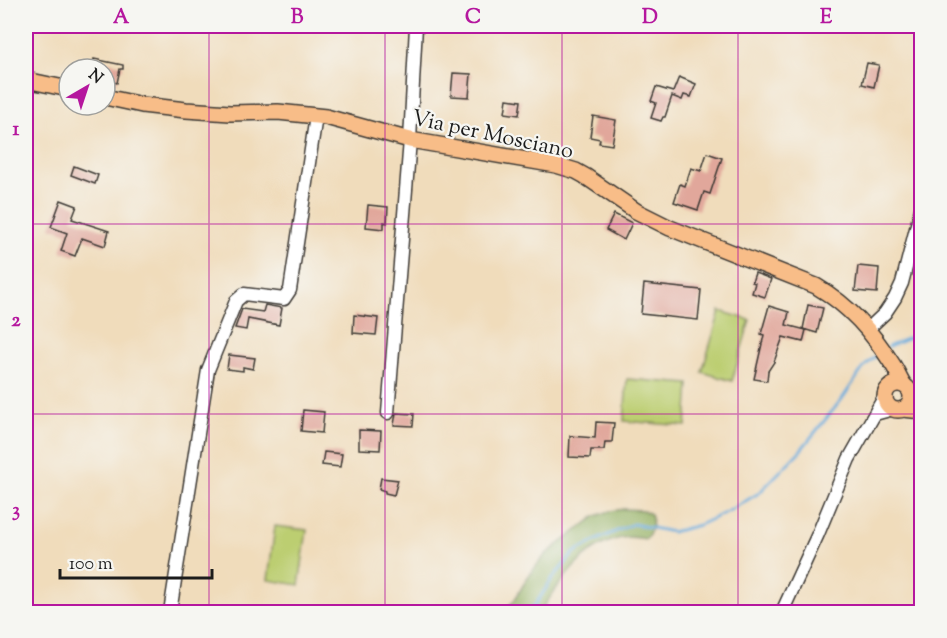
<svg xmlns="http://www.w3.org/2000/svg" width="947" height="638" viewBox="0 0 947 638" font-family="'Sorts Mill Goudy',serif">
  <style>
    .green { fill: #bcce71; stroke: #6c7546; stroke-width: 1.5 }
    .forest { fill: #95b163; stroke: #586640; stroke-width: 1.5 }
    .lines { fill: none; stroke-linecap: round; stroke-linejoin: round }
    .stream { stroke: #63a8d9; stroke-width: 3 }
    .building { fill: #e1a79b }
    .minor-casing { stroke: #3c3934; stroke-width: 15 }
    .major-casing { stroke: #3c3934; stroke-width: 18 }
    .minor { stroke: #fff; stroke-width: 12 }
    .major { stroke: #f8bd88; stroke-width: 15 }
    .grid { fill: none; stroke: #b5179e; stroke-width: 1.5; stroke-opacity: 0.55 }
    .labels { text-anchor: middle; stroke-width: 4.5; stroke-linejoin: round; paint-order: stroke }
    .street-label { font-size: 22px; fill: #1c1c1c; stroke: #f6f6f2 }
    .neatline { fill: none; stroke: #b5179e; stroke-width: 2 }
    .grid-label { font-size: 20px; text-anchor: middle; font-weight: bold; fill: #b5179e }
  </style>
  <rect width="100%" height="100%" fill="#f6f6f2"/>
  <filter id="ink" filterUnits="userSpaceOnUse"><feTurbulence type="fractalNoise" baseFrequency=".0167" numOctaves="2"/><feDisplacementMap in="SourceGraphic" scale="12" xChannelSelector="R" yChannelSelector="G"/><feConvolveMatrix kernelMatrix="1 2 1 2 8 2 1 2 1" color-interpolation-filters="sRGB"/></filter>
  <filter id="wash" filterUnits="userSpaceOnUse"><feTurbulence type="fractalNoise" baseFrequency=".008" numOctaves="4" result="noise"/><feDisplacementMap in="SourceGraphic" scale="24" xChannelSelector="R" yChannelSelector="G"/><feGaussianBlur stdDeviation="1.35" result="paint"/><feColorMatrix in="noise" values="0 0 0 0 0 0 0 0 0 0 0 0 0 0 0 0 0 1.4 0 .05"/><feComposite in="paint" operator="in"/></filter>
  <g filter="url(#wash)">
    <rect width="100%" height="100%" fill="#f0dcbb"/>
    <g class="green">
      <polygon points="720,311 750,320 732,381 702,372"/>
      <polygon points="627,379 689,384 686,426 624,421"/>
      <polygon points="275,526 307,530 299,585 268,580"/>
    </g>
    <path class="forest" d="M624,509L643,510L651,514C654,524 652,530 646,539C638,538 629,536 622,538C584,545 560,583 540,612H504L515,599L529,575L546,554L596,516L610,511Z"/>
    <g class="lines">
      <g class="stream">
        <polyline points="888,347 918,334 922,331"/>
        <polyline points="527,612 535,605 552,579 575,552 601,538 633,524 672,532 699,525 727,512 759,493 800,451 842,399 864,367 879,353"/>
      </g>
    </g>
    <g id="blocks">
      <g class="building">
        <polygon points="94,59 123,65 123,69 120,69 117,83 105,81 105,69 92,69"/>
        <polygon points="867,63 879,65 874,87 862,84"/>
        <polygon points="453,73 471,74 469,97 451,96"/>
        <polygon points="679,77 696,84 691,97 684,95 682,100 672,96 665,117 663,117 661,121 651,118 656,103 651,101 656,87 673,92"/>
        <polygon points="507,99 521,101 519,115 505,113"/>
        <polygon points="593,116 616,120 612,145 599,143 600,139 590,137"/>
        <polygon points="707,153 722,158 710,194 704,192 698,210 674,202 680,184 685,186 691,168 701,171"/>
        <polygon points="74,166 98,175 95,184 71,175"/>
        <polygon points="61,200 77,206 72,219 109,231 105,246 82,238 75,256 61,251 67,233 51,227"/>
        <polygon points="368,205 388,207 387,223 384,222 384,229 366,227"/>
        <polygon points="614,214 632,223 624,240 606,230"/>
        <polygon points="858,266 879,268 877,293 855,291"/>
        <polygon points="755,273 771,279 765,297 752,293 755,283 752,282"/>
        <polygon points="644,284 701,290 698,320 641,314"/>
        <polygon points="265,305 282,308 279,325 248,319 246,330 235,328 242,309 263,312"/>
        <polygon points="808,305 823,308 817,333 803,329"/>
        <polygon points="769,306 789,312 786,325 806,330 803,342 783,337 774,362 768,371 767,381 754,379 764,335 761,334"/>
        <polygon points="354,315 378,318 376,335 353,333"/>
        <polygon points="229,355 255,358 253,369 243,367 243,371 227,369"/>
        <polygon points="303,410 324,412 322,433 301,431"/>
        <polygon points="396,413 414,414 413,426 394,425"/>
        <polygon points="596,422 614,423 612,442 605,442 604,450 591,450 590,458 569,457 570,436 595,438"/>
        <polygon points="359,430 381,431 380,450 359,449"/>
        <polygon points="324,452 342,454 340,467 322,465"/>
        <polygon points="381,478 398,480 394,495 385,493 385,491 379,489"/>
      </g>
    </g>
  </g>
  <g filter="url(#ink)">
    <use href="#blocks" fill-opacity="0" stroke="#3c3934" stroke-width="1.5"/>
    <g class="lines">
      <g class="minor-casing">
        <g id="minor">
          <polyline points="868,329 885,313 895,298 902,283 922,205"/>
          <polyline points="388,413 410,140 416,26"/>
          <polyline points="875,414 893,409"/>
          <polyline points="170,612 208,370 236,301 244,294 284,299 290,290 316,116"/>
          <polyline points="782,612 818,534 849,459 886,394"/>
        </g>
      </g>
      <g class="major-casing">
        <g id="major">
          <polyline points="26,80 69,89"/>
          <path d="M105,97L142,105L186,110L230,113L278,112L326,117L410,140L556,165L576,171L585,176L636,211L670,228L816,286C850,306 872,332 893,365C897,371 900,379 904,385"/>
          <circle cx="898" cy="397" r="13"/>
          <polyline points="903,409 922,411"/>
        </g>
      </g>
      <use href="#minor" class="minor"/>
      <use href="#major" class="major"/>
    </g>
  </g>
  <path class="grid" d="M209,26V612M385,26V612M562,26V612M738,26V612M26,224H922M26,414H922"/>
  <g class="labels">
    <g class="street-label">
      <text transform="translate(493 133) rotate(12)" y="8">Via per Mosciano</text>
    </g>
  </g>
  <rect width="947" height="638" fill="none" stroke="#f6f6f2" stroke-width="66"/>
  <g transform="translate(87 87) rotate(39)"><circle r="28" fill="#f6f6f2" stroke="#9f9f9c" stroke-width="1.5"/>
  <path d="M0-4.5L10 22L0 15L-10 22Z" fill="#b5179e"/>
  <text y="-9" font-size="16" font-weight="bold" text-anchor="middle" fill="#1c1c1c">N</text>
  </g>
  <path d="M60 569v9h152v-9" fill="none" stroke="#1c1c1c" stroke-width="3"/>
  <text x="69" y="569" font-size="18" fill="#1c1c1c" stroke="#f6f6f2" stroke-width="4.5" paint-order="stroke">100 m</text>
  <rect x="33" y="33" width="881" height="572" class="neatline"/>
  <g class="grid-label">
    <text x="121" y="23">A</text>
    <text x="297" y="23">B</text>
    <text x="473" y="23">C</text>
    <text x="650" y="23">D</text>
    <text x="826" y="23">E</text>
    <text x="16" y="135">1</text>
    <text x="16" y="326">2</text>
    <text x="16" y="516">3</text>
  </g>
</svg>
